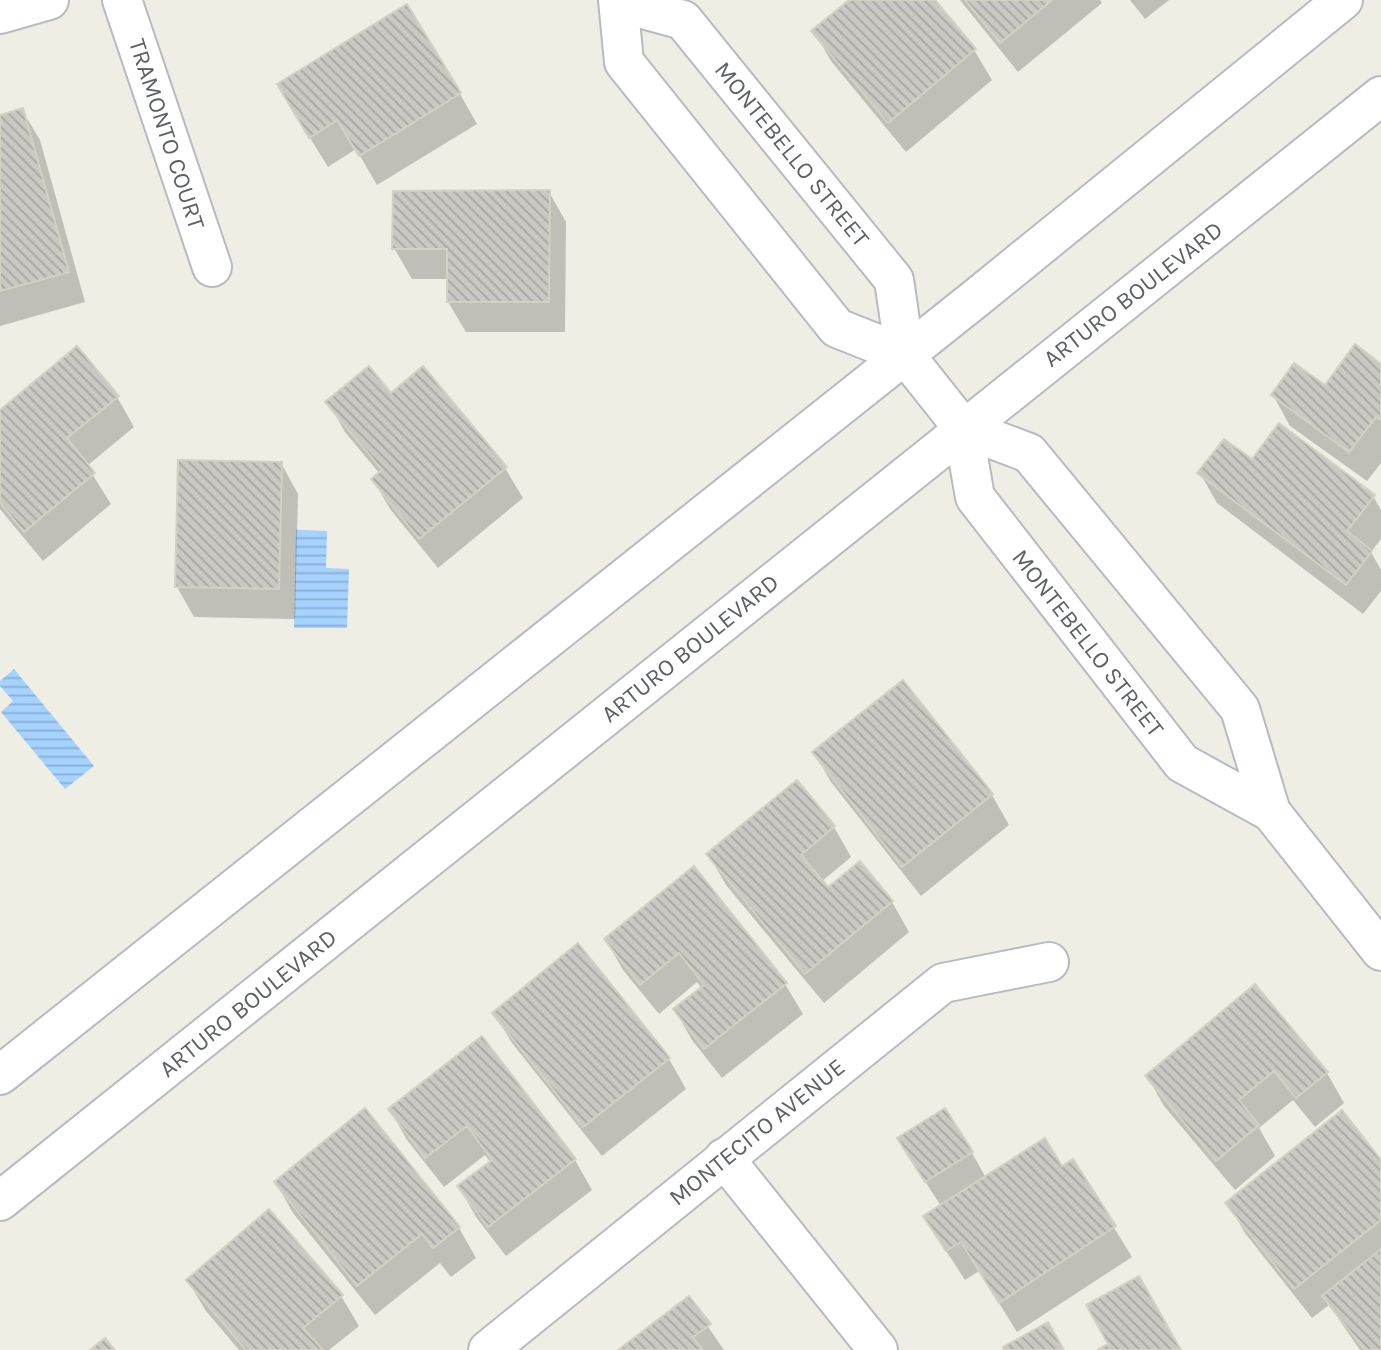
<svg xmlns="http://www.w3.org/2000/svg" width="1381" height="1350" viewBox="0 0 1381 1350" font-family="Karla,sans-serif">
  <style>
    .water { fill: url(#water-rules) }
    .shadow { fill: #0003 }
    .building { fill: url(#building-back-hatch); stroke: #d4d0c3; stroke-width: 2 }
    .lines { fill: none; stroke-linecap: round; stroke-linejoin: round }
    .minor-casing { stroke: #b7babf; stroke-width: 42 }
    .tertiary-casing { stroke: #b7babf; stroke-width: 42 }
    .minor { stroke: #fff; stroke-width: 38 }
    .tertiary { stroke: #fff; stroke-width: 38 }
    .labels { text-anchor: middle; stroke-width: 6; stroke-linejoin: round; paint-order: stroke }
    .street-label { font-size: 24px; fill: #5d6066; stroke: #fff }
  </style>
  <defs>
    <pattern id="water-rules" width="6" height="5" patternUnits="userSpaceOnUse" patternTransform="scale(1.75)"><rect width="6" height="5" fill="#a5d2ff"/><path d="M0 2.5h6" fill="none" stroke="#8aaed2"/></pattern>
    <pattern id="building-back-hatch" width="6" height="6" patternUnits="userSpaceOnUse" patternTransform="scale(1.75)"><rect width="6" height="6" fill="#cac8c2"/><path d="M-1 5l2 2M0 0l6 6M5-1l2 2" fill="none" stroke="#a7a6a1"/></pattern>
  </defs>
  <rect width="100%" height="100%" fill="#efeee5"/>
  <g class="water">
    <polygon points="296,530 327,531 326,568 349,569 347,628 294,628"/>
    <polygon points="14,669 94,766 65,789 1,712 13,701 0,686 0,681"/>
  </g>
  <g class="shadow">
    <polygon points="851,0 933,0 974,50 992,80 906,152 831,61 814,31"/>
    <polygon points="960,0 1100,0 1102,3 1018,72"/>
    <polygon points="1130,0 1169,0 1145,19"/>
    <polygon points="460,94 477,124 377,185 356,149 328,167 296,115"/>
    <polygon points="22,110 40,140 85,302 0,326 0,116"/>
    <polygon points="549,192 566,222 565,332 466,332 448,302 448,279 412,279 394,248"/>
    <polygon points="1381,366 1381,463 1367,481 1290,426 1273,395 1325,387"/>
    <polygon points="391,395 505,468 523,498 438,568 390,509 373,479 380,474 345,432 328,402"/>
    <polygon points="117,397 134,427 87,466 111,504 43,561 0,509 0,412"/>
    <polygon points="1252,462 1373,496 1381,510 1381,539 1371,552 1381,570 1381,591 1363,614 1217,503 1200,473"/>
    <polygon points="281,463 298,494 295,619 194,617 177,587"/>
    <polygon points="903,683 992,795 1009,825 921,896 831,782 814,752"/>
    <polygon points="797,783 834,827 851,857 821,882 828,890 892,902 909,932 824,1003 726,885 709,855"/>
    <polygon points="694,869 785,984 803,1014 722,1078 692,1040 675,1010 702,989 697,982 659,1014 623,970 606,940"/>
    <polygon points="578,946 669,1059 686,1089 602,1156 512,1043 494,1013"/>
    <polygon points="1255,986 1327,1073 1344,1103 1315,1127 1293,1100 1259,1128 1275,1156 1235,1190 1164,1106 1147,1076"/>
    <polygon points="482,1039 575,1160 592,1190 506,1256 476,1217 459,1187 491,1163 485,1155 444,1187 407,1140 390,1110"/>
    <polygon points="972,1153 986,1178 1062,1169 1073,1161 1132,1257 1017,1332 979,1271 965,1280 943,1246 941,1206 917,1169"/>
    <polygon points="1381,1162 1381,1350 1360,1350 1329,1305 1312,1318 1245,1233 1228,1203"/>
    <polygon points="276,1183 459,1228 476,1258 451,1277 440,1263 375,1315 293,1213"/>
    <polygon points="188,1281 341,1296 359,1326 329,1350 239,1350 206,1311"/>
    <polygon points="689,1299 724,1350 621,1350"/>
  </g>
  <g class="building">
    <polygon points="849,0 935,0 976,49 888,123 811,31"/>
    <polygon points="965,0 1052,0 1000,43"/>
    <polygon points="407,4 461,93 359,156 337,120 309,138 277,84"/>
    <polygon points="23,108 69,272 0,291 0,115"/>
    <polygon points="550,190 549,302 447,302 447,249 392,249 393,191"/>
    <polygon points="1355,344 1381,364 1381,420 1376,417 1349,452 1271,395 1294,363 1325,385"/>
    <polygon points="77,346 119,396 67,438 95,473 24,532 0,503 0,410"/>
    <polygon points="369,366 391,393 423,366 507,467 419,539 371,479 382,470 325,402"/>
    <polygon points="1279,423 1375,495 1347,531 1372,551 1346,585 1197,473 1224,439 1252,459"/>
    <polygon points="178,460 282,462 279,589 175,587"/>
    <polygon points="903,680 993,794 902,867 812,752"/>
    <polygon points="797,780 835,826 801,855 828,887 860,861 893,901 805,974 706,854"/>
    <polygon points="694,866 787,983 704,1049 673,1009 704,985 679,953 640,985 604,939"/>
    <polygon points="578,943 670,1058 583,1127 492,1013"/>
    <polygon points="1255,984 1328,1072 1296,1098 1274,1071 1239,1100 1259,1125 1216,1161 1145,1076"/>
    <polygon points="482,1036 576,1159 488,1227 457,1186 492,1160 467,1126 425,1158 388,1109"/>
    <polygon points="365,1108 460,1227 433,1248 422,1234 357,1286 274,1182"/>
    <polygon points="945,1108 973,1152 925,1182 897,1138"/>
    <polygon points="1342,1110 1381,1160 1381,1220 1294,1289 1225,1203"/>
    <polygon points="1045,1138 1062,1166 1073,1159 1116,1226 999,1303 961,1242 946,1251 923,1216"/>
    <polygon points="269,1209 343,1295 303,1328 323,1350 246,1350 186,1280"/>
    <polygon points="1381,1249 1381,1350 1365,1350 1322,1296"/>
    <polygon points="1139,1276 1181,1350 1097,1350 1108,1344 1086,1305"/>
    <polygon points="689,1296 711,1324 693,1337 703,1350 618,1350"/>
    <polygon points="1048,1322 1064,1350 1004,1350 1003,1347"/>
    <polygon points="105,1338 115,1350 90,1350"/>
  </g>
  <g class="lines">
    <g class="minor-casing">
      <g id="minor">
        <polyline points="122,0 212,267"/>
        <polyline points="618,0 624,62 837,328 905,355 963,428 975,497 1182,763 1271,812"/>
        <polyline points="621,3 683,20 894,280 905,355"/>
        <polyline points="0,14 49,0"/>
        <polyline points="963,428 1029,453 1240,709 1271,812 1381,951"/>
        <polyline points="724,1158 878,1350"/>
        <polyline points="488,1350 943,983 1049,962"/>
      </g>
    </g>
    <g class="tertiary-casing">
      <g id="tertiary">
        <polyline points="0,1075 975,299 1343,0"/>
        <polyline points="0,1201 1381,96"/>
      </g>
    </g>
    <use href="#minor" class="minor"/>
    <use href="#tertiary" class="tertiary"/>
  </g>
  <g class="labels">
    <g class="street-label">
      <text transform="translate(167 134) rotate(72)" y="8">TRAMONTO COURT</text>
      <text transform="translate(792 154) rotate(51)" y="8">MONTEBELLO STREET</text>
      <text transform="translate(1133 294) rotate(-38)" y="8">ARTURO BOULEVARD</text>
      <text transform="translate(1088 643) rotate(52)" y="8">MONTEBELLO STREET</text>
      <text transform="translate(690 648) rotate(-39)" y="8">ARTURO BOULEVARD</text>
      <text transform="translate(248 1003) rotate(-39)" y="8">ARTURO BOULEVARD</text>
      <text transform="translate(757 1132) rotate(-39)" y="8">MONTECITO AVENUE</text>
    </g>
  </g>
</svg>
